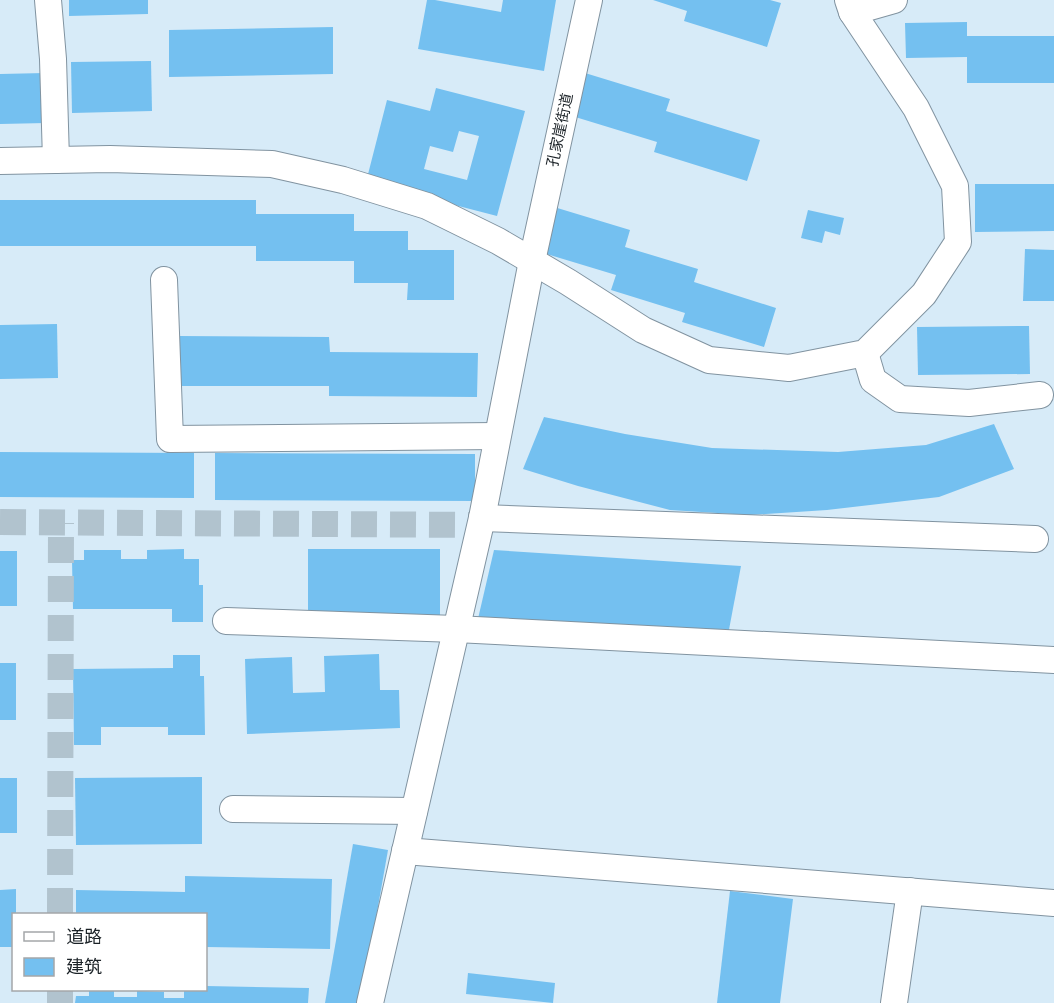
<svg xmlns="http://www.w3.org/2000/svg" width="1054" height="1003" viewBox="0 0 1054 1003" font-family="'Golos Text','Noto Sans SC',sans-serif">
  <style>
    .building { fill: #74c0f0; fill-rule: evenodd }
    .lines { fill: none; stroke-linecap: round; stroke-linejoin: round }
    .minor-tunnel { stroke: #b1c3ce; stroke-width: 26; stroke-dasharray: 26 13; stroke-linecap: butt }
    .minor-casing { stroke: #8193a0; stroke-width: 28 }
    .minor { stroke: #fff; stroke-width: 26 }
    .labels { text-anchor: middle; stroke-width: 6; stroke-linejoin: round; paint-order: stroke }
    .street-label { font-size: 15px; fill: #1b2227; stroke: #fff }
  </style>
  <rect width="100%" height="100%" fill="#d7ebf8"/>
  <g class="building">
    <polygon points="69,0 148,0 148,14 69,16"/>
    <polygon points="427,0 435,0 501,12 503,0 556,0 544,71 418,49"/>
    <polygon points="653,0 770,0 781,3 767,47 684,21 687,11"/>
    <polygon points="967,22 967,36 1054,36 1054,83 967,83 967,57 906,58 905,23"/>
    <polygon points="333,27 333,74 169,77 169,30"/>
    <polygon points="151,61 152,111 72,113 71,62"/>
    <polygon points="45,73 46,123 0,124 0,74"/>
    <polygon points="585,73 670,99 666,111 760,140 747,181 654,152 657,142 572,116"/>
    <path d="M436,88L525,111L497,216L366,182L387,100L430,111ZM459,131L479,136L467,180L424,169L430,146L453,152Z"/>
    <polygon points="975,184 1054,184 1054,231 975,232"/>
    <polygon points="0,200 256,200 256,214 354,214 354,231 408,231 408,250 454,250 454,300 407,300 408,283 354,283 354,261 256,261 256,246 0,246"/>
    <polygon points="554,207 630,230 625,247 698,269 694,282 776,308 764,347 682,322 685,313 611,290 616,275 540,252"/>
    <polygon points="808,210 844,218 840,235 825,231 822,243 801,238"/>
    <polygon points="1025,249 1054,250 1054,301 1023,301"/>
    <polygon points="57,324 58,378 0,379 0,325"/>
    <polygon points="1029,326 1030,374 918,375 917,327"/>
    <polygon points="178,336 329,337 330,352 478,353 477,397 329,396 329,386 178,386"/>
    <polygon points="544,417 625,434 712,448 838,452 926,445 994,424 1014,469 939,497 827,510 749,515 670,510 578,486 523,469"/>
    <polygon points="0,452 194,453 194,498 0,497"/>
    <polygon points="215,453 475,454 475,501 215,500"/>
    <polygon points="184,549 184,559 199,559 199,585 203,585 203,622 172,622 172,609 73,609 72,560 84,560 84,550 121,550 121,559 147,559 147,550"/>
    <rect x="308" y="549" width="132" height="67"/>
    <polygon points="494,550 741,566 728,635 477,623"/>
    <rect x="0" y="551" width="17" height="55"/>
    <polygon points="379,654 380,690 399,690 400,728 247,734 245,659 292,657 293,693 325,692 324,656"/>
    <polygon points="173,655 200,655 200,676 204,676 205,735 168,735 168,727 101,727 101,745 74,745 73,669 173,668"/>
    <rect x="0" y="663" width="16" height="57"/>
    <polygon points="202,777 202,844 76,845 75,778"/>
    <rect x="0" y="778" width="17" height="55"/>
    <polygon points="353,844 388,850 361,1003 325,1003"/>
    <polygon points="185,876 332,879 330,949 206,947 206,914 76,914 76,890 185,892"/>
    <polygon points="16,889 16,914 14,914 14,947 0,947 0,890"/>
    <polygon points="730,891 793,899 780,1003 717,1003"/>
    <polygon points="468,973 555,983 553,1003 466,994"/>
    <polygon points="206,986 309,988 308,1003 75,1003 76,996 89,996 89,991 114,991 114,997 137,997 137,991 164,992 164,998 184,998 184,990 206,990"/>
  </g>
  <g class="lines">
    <g class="minor-tunnel">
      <polyline points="0,522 480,525"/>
      <polyline points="60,914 61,523"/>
      <polyline points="60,1003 60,990"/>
    </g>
    <g class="minor-casing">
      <g id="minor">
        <polyline points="48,0 53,59 56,160"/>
        <polyline points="852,12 894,0"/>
        <polyline points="0,161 110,159 272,164 343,180 427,206 498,241 568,282 643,330 709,360 789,368 865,353 924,294 958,242 955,186 916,108 852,12 848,0"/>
        <polyline points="164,280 170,439 497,436"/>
        <polyline points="865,353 873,380 900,399 969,403 1040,395"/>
        <polyline points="482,518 1035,539"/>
        <polyline points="226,621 456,629 1054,660"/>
        <polyline points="233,809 414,811"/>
        <polyline points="405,851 1054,903"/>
        <polyline points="370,1003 482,518 532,261 589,0"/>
        <polyline points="894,1003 910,891"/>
      </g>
    </g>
    <use href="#minor" class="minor"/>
  </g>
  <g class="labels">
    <g class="street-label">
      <text transform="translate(560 130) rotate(-78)" y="5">孔家崖街道</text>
    </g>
  </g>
  <rect x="12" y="913" width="195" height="78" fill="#ffffff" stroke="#a4a7a9" stroke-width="1.5"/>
  <rect x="24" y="932" width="30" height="9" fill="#ffffff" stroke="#a4a7a9" stroke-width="1.5"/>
  <text x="66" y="943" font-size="18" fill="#1b2227">道路</text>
  <rect x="24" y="958" width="30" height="18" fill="#74c0f0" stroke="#a4a7a9" stroke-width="1.5"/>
  <text x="66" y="973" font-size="18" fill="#1b2227">建筑</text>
</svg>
